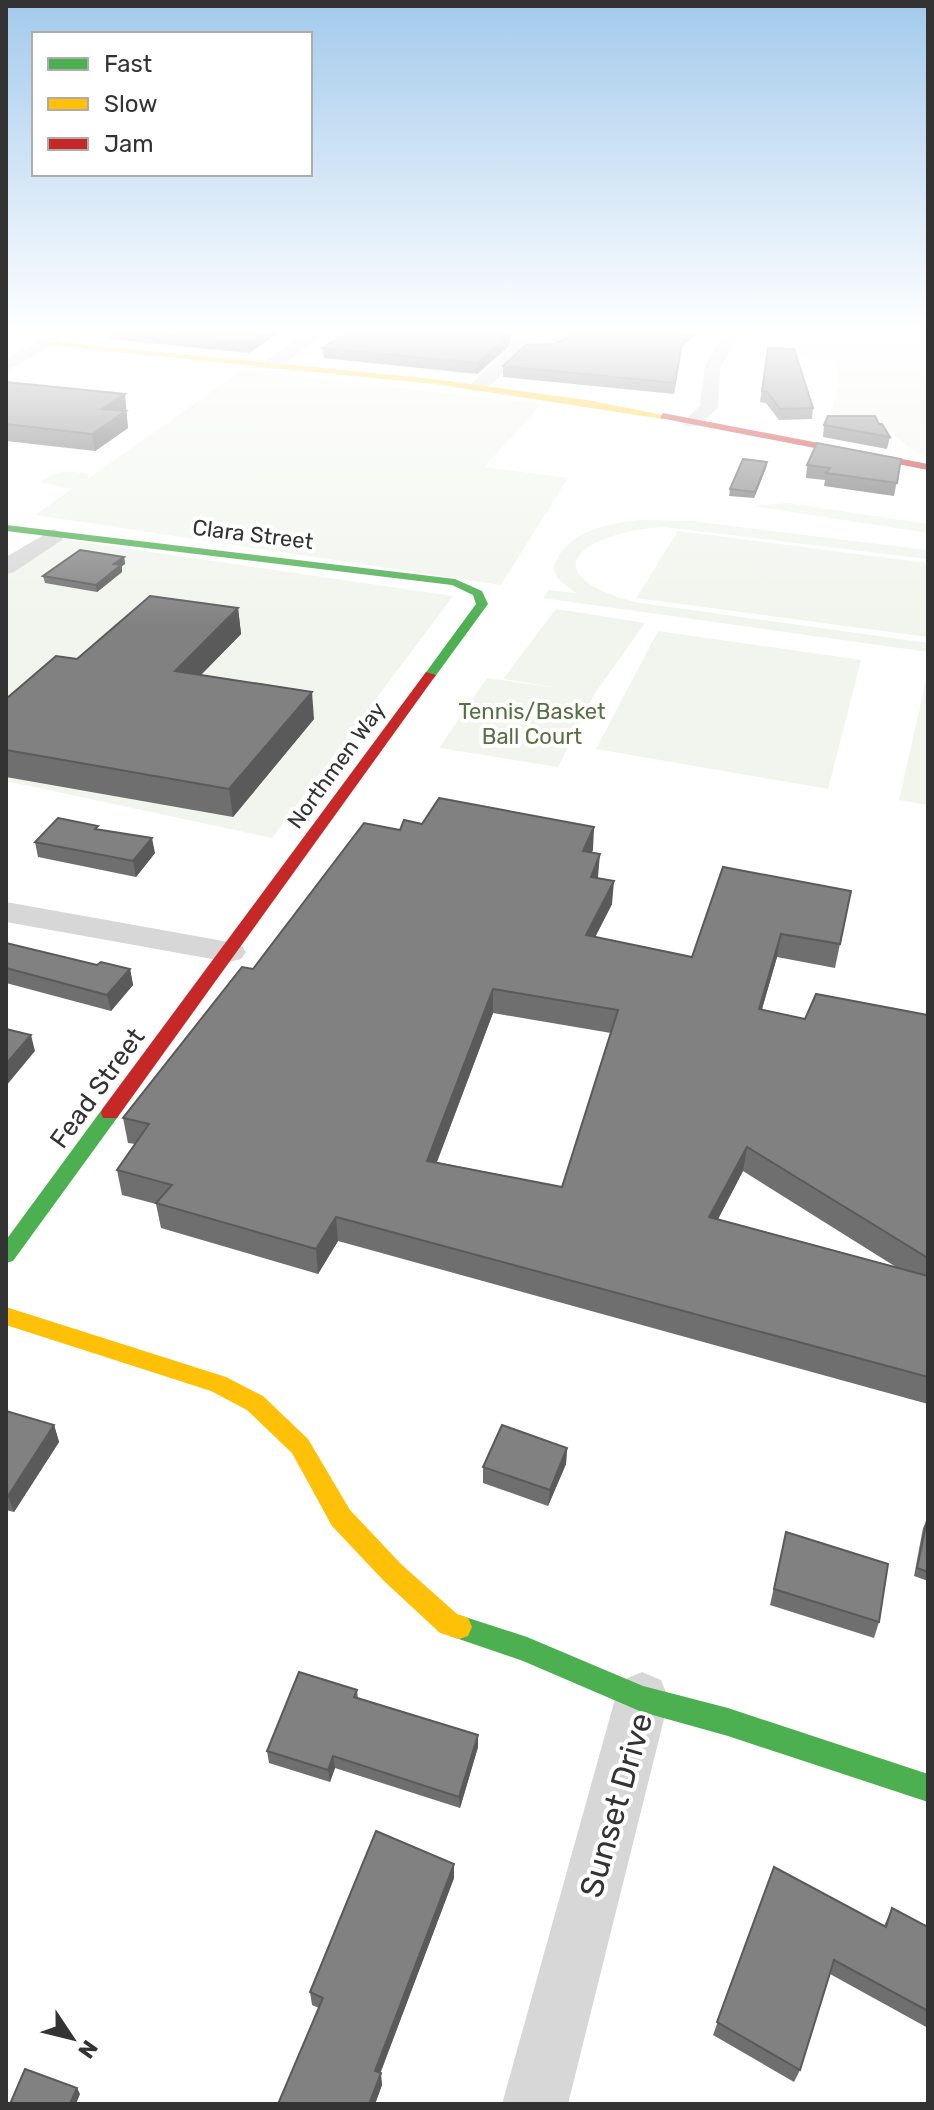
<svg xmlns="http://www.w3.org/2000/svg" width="934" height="2110" viewBox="0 0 934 2110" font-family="Rubik,sans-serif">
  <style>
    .green { fill: #f1f5ed }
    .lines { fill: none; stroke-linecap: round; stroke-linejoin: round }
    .street { fill: #d7d7d7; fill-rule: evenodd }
    .fast { fill: #4caf50; fill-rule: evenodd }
    .slow { fill: #ffc107; fill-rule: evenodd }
    .jam { fill: #c62828; fill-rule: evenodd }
    .wall { fill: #6f6f6f; fill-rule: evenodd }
    .shaded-wall { fill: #5a5a5a }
    .building { fill: #818181; stroke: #5a5a5a; stroke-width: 2; fill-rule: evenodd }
    .labels { text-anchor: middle; stroke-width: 8; stroke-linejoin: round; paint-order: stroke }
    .far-street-label { font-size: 22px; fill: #333; stroke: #fff }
    .far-park-label { font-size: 22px; fill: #56703f; stroke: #fff }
    .street-label { font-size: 26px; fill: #333; stroke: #fff }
    .near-street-label { font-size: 32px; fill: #333; stroke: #fff }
  </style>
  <rect width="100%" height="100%" fill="#fff"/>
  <g class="green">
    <path d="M771,329H928V457C911,454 902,438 886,430C868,422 849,421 830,419L839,384L835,362L772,354L757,348Z"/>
    <path d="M242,370L542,404L484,467L568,478L501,585L35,515L72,489L41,482C60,468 67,471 88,474V479Z"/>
    <polygon points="787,503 928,524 928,533 753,506"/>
    <path d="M639,520L691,521L928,550V559L664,527C590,531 524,571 634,602L928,643V652L543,598L549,590L576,593L558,579L553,568C566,530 604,525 639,520Z"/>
    <polygon points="678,531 928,563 928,637 636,598"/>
    <polygon points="48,537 453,596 272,838 6,781 6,568"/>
    <polygon points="556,609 645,623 595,693 558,767 439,748 487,678 564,689 503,679"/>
    <polygon points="658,631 861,660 828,789 596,749"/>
    <polygon points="928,671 928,805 899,800"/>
  </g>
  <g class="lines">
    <g class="street">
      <polygon points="62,329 82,329 6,371 6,359"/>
      <polygon points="313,329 332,329 277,369 265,369 263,365 265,361"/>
      <polygon points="726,329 742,329 720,369 718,408 697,426 685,426 682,422 700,406 704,369"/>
      <path d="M535,330L568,335L573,343L555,352L524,353L484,391H472L469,387L472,383L512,347V338ZM536,340L554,342L528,343Z"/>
      <polygon points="54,529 65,535 62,540 14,572 6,574 6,557"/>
      <polygon points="6,902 229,942 241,945 246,952 241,959 229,962 6,922"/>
      <polygon points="642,1672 661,1680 669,1699 568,2104 502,2104 615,1699 623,1680"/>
    </g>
    <g class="fast">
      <polygon points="6,525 455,579 482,591 488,604 434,678 430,679 424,675 476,604 473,595 452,585 6,531"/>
      <polygon points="110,1107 117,1108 119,1113 117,1118 13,1261 6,1263 6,1240 103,1108"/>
      <polygon points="459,1615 527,1637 643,1686 728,1708 928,1774 928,1802 728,1736 642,1712 523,1661 450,1636 446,1627 450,1618"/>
    </g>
    <g class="slow">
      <polygon points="49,341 434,379 587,400 668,416 663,419 434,384 46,345"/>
      <polygon points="6,1307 226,1377 263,1396 308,1439 350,1510 402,1565 457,1614 468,1618 472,1627 468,1636 459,1639 440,1633 384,1581 332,1526 292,1453 247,1410 211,1391 6,1325"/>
    </g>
    <g class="jam">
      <polygon points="663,413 928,464 928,470 660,418"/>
      <polygon points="426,672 436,675 117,1118 103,1118 101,1113 103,1108"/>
    </g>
  </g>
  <g class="wall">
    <polygon points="13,329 43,329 38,332"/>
    <polygon points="106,329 284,329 249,353 111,339"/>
    <polygon points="549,329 706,329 682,346 674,394 503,377 503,366 555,344 571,336 568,332"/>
    <polygon points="510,336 509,346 477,374 324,358 323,348"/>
    <polygon points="768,348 813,408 812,419 779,420 766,403 760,402"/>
    <polygon points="6,382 127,411 126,412 128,428 95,451 6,441"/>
    <polygon points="879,424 890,437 887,449 823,437 824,425"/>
    <polygon points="901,459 894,496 824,486 825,480 806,478 807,465"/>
    <polygon points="767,462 766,468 754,498 729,496 730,489"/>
    <polygon points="124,557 125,564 122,566 122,572 97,592 45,583 43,576"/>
    <polygon points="238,608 241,634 201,675 314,719 233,817 6,777 6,699 77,659"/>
    <path d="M422,824L594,827L591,852L598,878L612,904L595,937L692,957L851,891L835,968L777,957L762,1009L805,1019L928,1015V1404L338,1241L318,1274L161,1228L156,1204L122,1195L117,1170L135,1144L128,1143L123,1118L253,969L400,830ZM493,1013L611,1033L562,1187L437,1162ZM743,1171L896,1267L718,1219Z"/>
    <polygon points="98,829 155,853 136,877 38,857 35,842"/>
    <polygon points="6,943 97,965 130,969 133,985 111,1011 6,983"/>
    <polygon points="6,1411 54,1425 59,1442 14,1512 6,1510"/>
    <polygon points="567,1448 566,1464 548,1506 483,1483 483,1467"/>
    <polygon points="927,1520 928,1521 928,1581 914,1576 923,1528"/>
    <polygon points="786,1532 879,1622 874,1638 770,1605"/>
    <polygon points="357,1690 358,1698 478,1747 460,1808 335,1768 330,1782 269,1763 267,1751"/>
    <polygon points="454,1864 454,1878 380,2073 382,2085 375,2104 278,2104 319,2008 312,2005 310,1992"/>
    <polygon points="774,1867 884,1926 892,1908 928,1927 928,2028 830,1974 800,2070 794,2082 713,2035"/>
  </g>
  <g class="shaded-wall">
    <polygon points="6,329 10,329 6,346"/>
    <polygon points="269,329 284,329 249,353 248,343"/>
    <polygon points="510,329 529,329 510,336 509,346 477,374 477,363"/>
    <polygon points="693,329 706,329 682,346 674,394 680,338"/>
    <polygon points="125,394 128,428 95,451 92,434 102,409"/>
    <polygon points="767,462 766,468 754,498 755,492"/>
    <polygon points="124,557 125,564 122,566 122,572 97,592 96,585 114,564"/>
    <polygon points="238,608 241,634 179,697 175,671"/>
    <polygon points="312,692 314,719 233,817 229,789"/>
    <polygon points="594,827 593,850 582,873 583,851"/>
    <polygon points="152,838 155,853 136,877 133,861"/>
    <polygon points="600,854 598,877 590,900 591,877"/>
    <polygon points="614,881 612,904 584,959 586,935"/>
    <polygon points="781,934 777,957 755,1033 759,1009"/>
    <polygon points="130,969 133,985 111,1011 107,995"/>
    <polygon points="493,989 493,1013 428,1185 427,1161"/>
    <polygon points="31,1035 35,1051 6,1086 6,1064"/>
    <polygon points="747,1147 743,1171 706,1242 709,1217"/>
    <polygon points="336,1217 338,1241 318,1274 316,1249"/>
    <polygon points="54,1425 59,1442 14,1512 8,1496"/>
    <polygon points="567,1448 566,1464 548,1506 550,1490"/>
    <polygon points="478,1735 478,1747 460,1808 459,1797"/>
    <polygon points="333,1756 335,1768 330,1782 328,1770"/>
    <polygon points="454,1864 454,1878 377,2082 375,2071"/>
    <polygon points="381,2073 382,2085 375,2104 369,2104"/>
    <polygon points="77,2088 80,2094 76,2104 70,2104"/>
  </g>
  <g class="building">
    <polygon points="110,329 269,329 248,343"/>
    <polygon points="351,329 510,329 509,335 477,363 323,348"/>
    <polygon points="574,329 693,329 680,338 683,338 675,383 503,366 526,345 555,344 576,333"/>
    <polygon points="768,348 794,349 813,408 780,409 767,392 762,391"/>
    <polygon points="6,382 125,394 102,409 126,411 92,434 6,424"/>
    <polygon points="828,416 875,416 879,424 882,424 890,437 824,425"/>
    <polygon points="817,443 901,459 897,483 826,473 830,468 807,465"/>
    <polygon points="743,459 767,462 755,492 730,489"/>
    <polygon points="80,550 124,557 114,564 121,565 96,585 43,576"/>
    <polygon points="150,596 238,608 175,671 312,692 229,789 6,750 6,699 56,656 77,659"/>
    <path d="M439,798L594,827L583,851L600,854L591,877L614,881L586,935L692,957L723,867L851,891L840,944L781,934L759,1009L805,1019L816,994L928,1015V1258L747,1147L709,1217L928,1276V1377L336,1217L316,1249L156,1203L172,1185L117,1170L149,1124L123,1118L242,967L253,969L364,823L400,830L404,820L422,824ZM493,989L618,1010L562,1187L427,1161Z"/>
    <polygon points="58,818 98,826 95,829 152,838 133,861 35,842"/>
    <polygon points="6,943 97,965 101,962 130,969 107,995 6,968"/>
    <polygon points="6,1029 31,1035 6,1064"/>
    <polygon points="6,1411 54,1425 8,1496 6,1495"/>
    <polygon points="502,1425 567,1448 550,1490 483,1467"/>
    <polygon points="927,1520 928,1521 928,1572 917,1568"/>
    <polygon points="786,1532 888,1564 879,1622 774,1589"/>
    <polygon points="299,1672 357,1690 354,1697 478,1735 459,1797 333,1756 328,1770 267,1751"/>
    <polygon points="376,1831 454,1864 375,2071 381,2073 369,2104 278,2104 323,1998 310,1992"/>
    <polygon points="774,1867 886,1927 892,1908 928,1927 928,2011 834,1960 800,2070 717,2022"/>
    <polygon points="25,2069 77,2088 70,2104 10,2104"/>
  </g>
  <linearGradient id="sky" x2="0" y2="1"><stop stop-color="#a3caec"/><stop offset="0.53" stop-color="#fff"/><stop offset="1" stop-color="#fff" stop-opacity="0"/></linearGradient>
  <rect width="934" height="625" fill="url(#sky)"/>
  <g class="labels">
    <g class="far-street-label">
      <text transform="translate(253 534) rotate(7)" y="8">Clara Street</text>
      <text transform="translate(336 765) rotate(-54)" y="8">Northmen Way</text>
    </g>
    <g class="far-park-label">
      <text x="532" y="719">Tennis/Basket<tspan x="532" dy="25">Ball Court</tspan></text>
    </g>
    <g class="street-label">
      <text transform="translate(97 1088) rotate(-54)" y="9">Fead Street</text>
    </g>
    <g class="near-street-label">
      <text transform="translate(616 1805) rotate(-74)" y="11">Sunset Drive</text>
    </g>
  </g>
  <rect width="934" height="2110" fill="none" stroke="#333333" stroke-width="16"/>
  <rect x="32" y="32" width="280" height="144" fill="#ffffff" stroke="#adadad" stroke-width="2"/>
  <rect x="48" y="58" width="40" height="12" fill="#4caf50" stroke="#adadad" stroke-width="2"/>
  <text x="104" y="72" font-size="24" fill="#333333">Fast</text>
  <rect x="48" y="98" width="40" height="12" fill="#ffc107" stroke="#adadad" stroke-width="2"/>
  <text x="104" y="112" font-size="24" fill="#333333">Slow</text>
  <rect x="48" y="138" width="40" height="12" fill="#c62828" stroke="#adadad" stroke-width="2"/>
  <text x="104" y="152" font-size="24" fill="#333333">Jam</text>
  <g transform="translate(72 2038) rotate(125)" stroke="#ffffff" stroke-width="6" paint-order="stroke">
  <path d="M0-6L14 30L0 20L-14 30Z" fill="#333333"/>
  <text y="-12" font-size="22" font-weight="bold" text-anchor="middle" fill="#333333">N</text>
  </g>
</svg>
